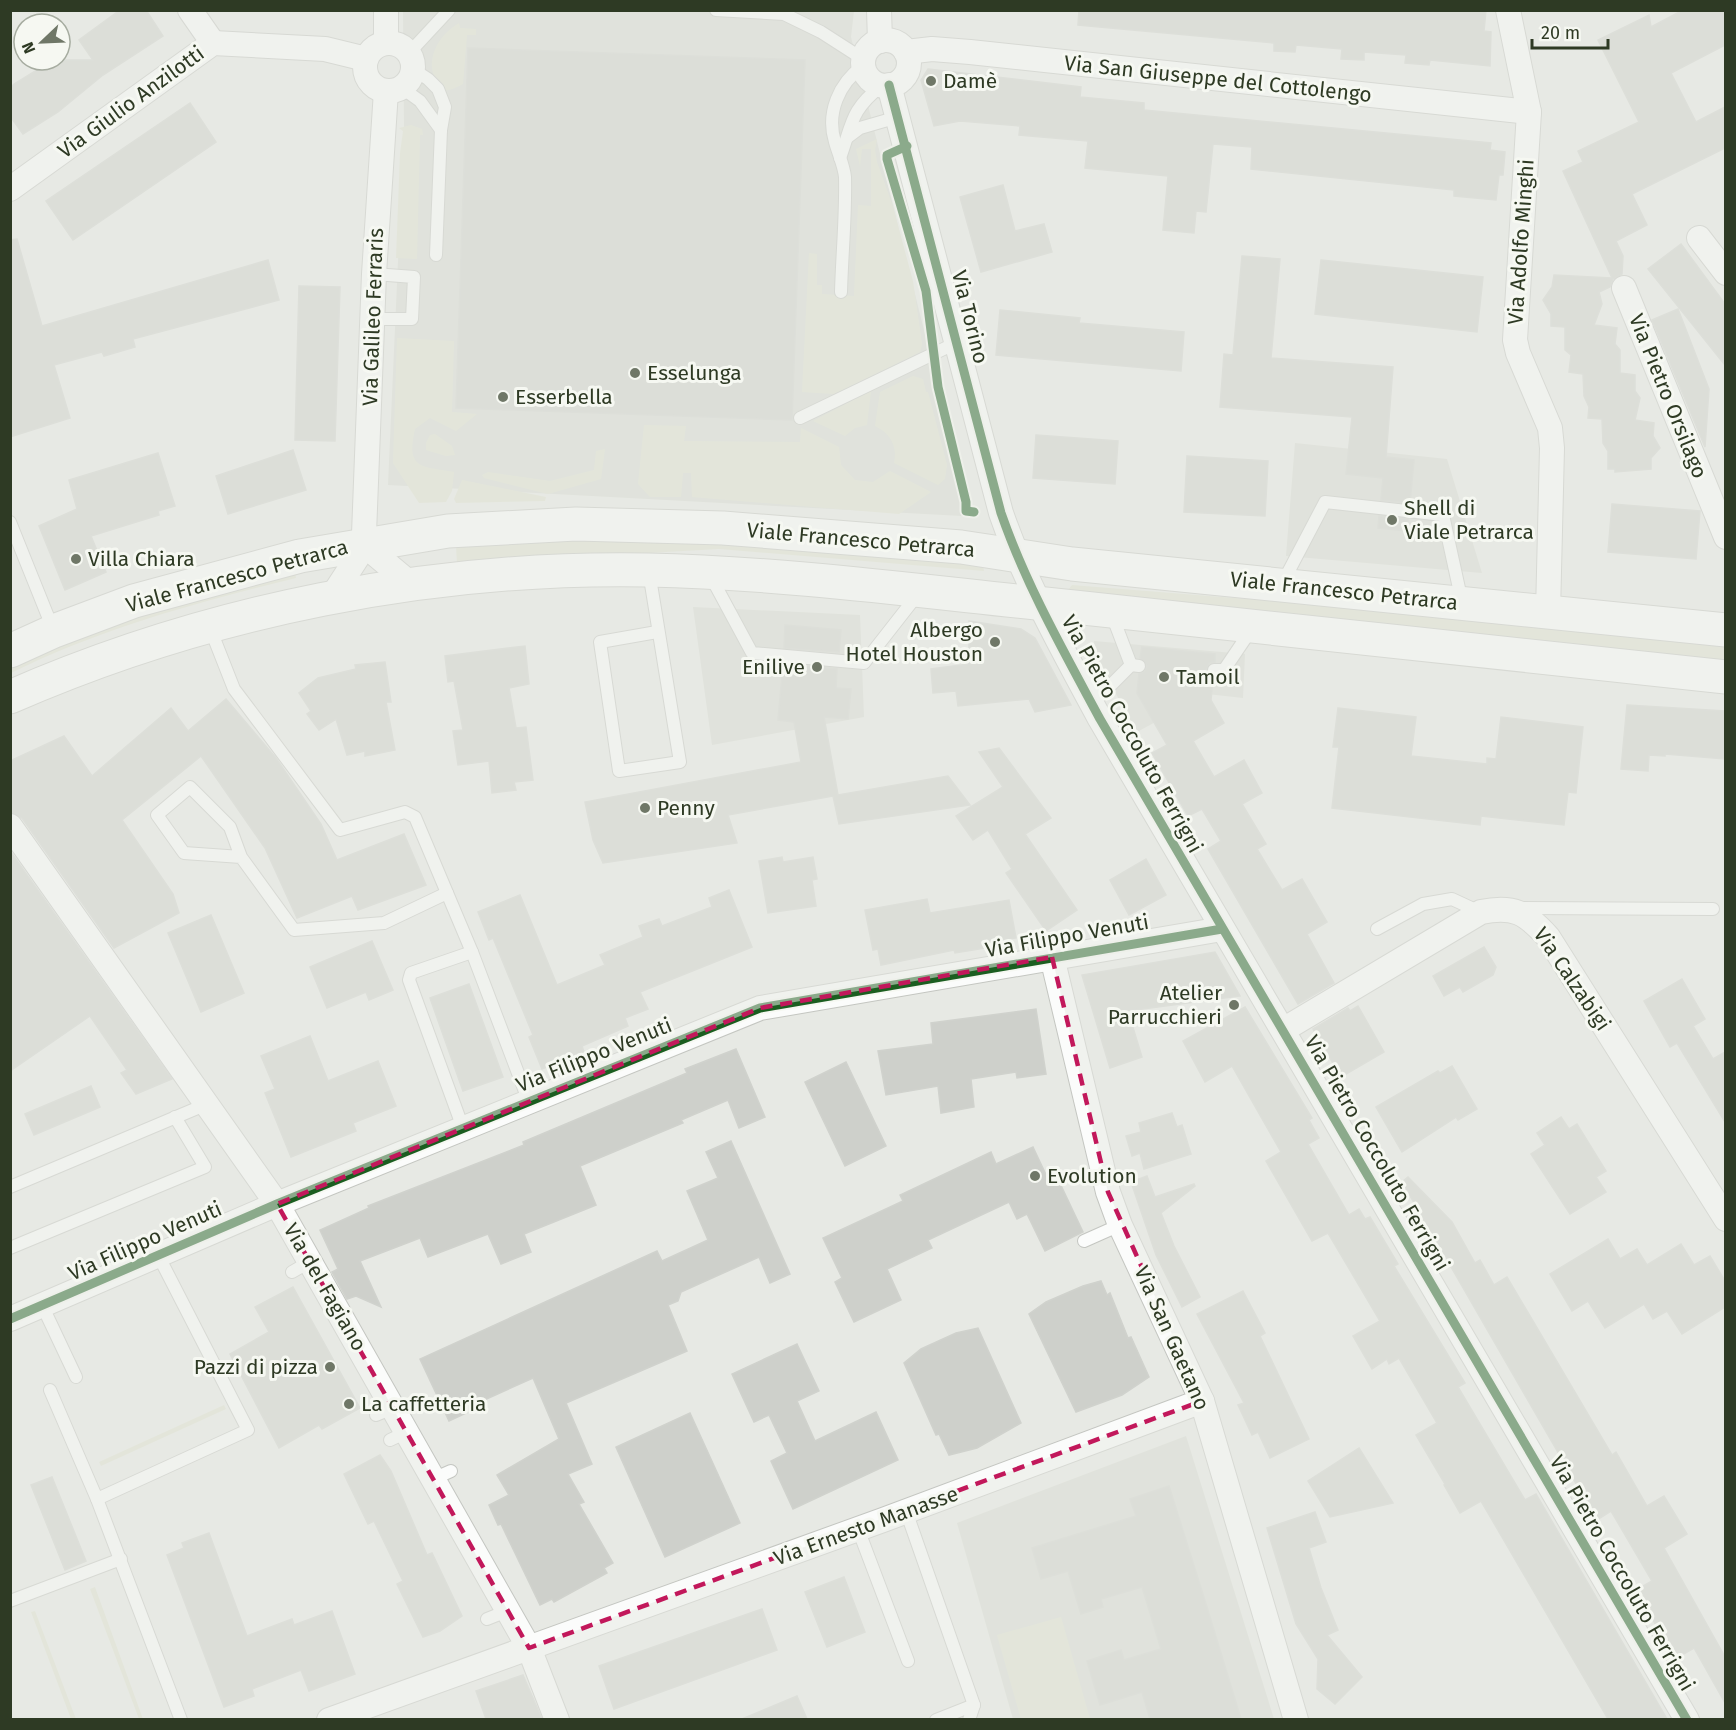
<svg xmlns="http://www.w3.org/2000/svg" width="1736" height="1730" viewBox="0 0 1736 1730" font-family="'Fira Sans',sans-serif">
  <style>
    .built { fill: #d7dad2 }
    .green { fill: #dee1cf }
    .building { fill: #ced0cb; stroke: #d0d2cd; stroke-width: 1.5 }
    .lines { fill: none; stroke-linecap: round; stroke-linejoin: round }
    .lane-casing { stroke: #c4c6c1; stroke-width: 14 }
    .street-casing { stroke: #c4c6c1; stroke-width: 26 }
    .secondary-casing { stroke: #c4c6c0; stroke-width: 35 }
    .lane { stroke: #fbfcfb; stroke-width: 12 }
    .street { stroke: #fbfcfb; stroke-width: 24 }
    .secondary { stroke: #fbfcfb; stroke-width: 33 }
    .cycleway-casing { stroke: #f6f8f2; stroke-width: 13 }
    .cycleway { stroke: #1b5e20; stroke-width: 9 }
    .marked { fill: none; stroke: #c2185b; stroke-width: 4.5; stroke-dasharray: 12 8; stroke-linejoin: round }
    .poi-dot { fill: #6f7767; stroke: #f6f8f2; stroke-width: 2 }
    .labels { text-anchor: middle; stroke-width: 6; stroke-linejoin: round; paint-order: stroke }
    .street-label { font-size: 21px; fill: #2e3a24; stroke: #f6f8f2 }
    .poi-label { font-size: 21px; fill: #2e3a24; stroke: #f6f8f2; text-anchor: start }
  </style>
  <rect width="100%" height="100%" fill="#e7e9e4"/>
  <g class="built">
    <polygon points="403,11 854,11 851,37 967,503 962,516 388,485 404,127"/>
    <polygon points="1295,443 1447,459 1482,573 1286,556"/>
    <polygon points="693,607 860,615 864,717 712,745"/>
    <polygon points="1094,641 1245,654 1243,698 1207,694 1137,732 1095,656"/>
    <polygon points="1186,1436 1274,1719 1013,1719 957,1523"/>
  </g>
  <g class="green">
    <path d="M459,23L460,28L476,29V35H467L463,84C459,86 450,91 445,90C443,89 440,84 438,83C423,62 438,35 459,23Z"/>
    <polygon points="411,125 422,129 423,135 420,135 417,259 396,258 400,153 403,131 399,128"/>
    <polygon points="877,139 875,150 877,162 893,207 913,281 922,344 920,352 834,394 802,392 809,253 817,254 817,285 822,285 822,294 854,296 858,205 871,206 871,149 862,149 860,166 856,149"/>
    <path d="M397,338L454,341L452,412L477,414L456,431L430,418L415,429C406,469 420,466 454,472L452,491L446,502L419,503L393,463Z"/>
    <path d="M913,376L923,379L926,392H928L947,465L945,479L938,485L894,463C898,446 890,433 875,426L880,392Z"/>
    <polygon points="871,391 867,425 855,428 845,436 813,421"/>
    <polygon points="644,425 686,426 684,441 800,442 801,428 839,447 841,465 855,480 873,482 890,471 931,492 899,514 692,497 691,473 683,473 681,497 650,497 638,484"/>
    <polygon points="435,434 452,446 455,455 446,456 426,450 426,443 430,435"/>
    <polygon points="605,449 601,479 548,494 484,478 482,475 488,472 550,481 594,470 596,451"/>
    <polygon points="462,480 546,497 545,501 456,503 454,499"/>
    <polygon points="561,538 719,542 983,565 984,571 719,549 457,564 456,546"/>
    <path d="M295,572L296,578C198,602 102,628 11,673V665L129,617Z"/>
    <polygon points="1072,585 1385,610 1725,643 1725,660 1420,630 1068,590"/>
    <polygon points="224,1405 226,1409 101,1466 99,1462"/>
    <polygon points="95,1587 143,1719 139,1719 90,1589"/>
    <polygon points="35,1611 76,1719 71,1719 31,1612"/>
    <polygon points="1061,1617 1090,1719 1021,1719 997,1635"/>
  </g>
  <g class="building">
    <polygon points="120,10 146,10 163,36 103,75 58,112 23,134 10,116 10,88 14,84 53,60 93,60 79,40"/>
    <polygon points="1079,10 1486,10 1484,31 1491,32 1490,66 1430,60 1429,65 1405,63 1406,55 1364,52 1364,60 1341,59 1342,49 1296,45 1295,52 1274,51 1274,43 1078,25"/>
    <polygon points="1683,10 1725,10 1725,45 1671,73 1696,122 1725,107 1725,148 1632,194 1647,225 1616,241 1623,256 1622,274 1613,279 1610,287 1599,292 1602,304 1594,325 1617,328 1615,344 1620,350 1620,373 1635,375 1635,391 1640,398 1635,420 1654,423 1653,436 1660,448 1651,458 1651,469 1615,472 1615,469 1608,469 1608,451 1603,443 1602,419 1588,418 1589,407 1584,396 1583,374 1569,372 1571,355 1565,350 1565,327 1551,326 1551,314 1543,300 1552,287 1554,275 1612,278 1563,171 1583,162 1578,151 1639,122 1598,40 1649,15 1651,27"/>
    <polygon points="468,48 805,60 792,420 456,408"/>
    <polygon points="928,69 1081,87 1080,97 1144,103 1144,110 1491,143 1490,150 1505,152 1503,175 1499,175 1496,200 1454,196 1454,190 1251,169 1252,147 1213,144 1206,212 1196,211 1194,233 1163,230 1168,176 1085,168 1088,141 1019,135 1020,126 960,121 934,126 921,80"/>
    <polygon points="190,103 216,142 73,240 46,201"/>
    <polygon points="1003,185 1015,231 1044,224 1052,252 981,272 960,197"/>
    <polygon points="17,239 42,326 268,260 279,300 133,339 135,347 104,356 102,352 54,365 70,418 10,437 10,240"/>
    <polygon points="1681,244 1725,304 1725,365 1648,269"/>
    <polygon points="1242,256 1280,259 1271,358 1393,367 1386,457 1414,460 1410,503 1381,500 1383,478 1346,474 1352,417 1220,407 1224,354 1233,355"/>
    <polygon points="1321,260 1483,277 1477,332 1315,314"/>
    <polygon points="299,286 340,287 335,441 295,440"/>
    <polygon points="1678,309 1709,389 1705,447 1652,320"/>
    <polygon points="1000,310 1080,318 1079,323 1184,332 1181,371 996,355"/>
    <polygon points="1036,435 1118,441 1115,484 1033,478"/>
    <polygon points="293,450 306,490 228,514 216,476"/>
    <polygon points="158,453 175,506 158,511 159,515 91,536 106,572 65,590 39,526 77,509 69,480"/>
    <polygon points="1187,456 1268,461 1265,516 1184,512"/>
    <polygon points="1612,504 1700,511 1696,559 1608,552"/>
    <polygon points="1379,516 1408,519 1407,531 1378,528"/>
    <polygon points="969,621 1021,629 1035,638 1071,705 1035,712 1029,699 958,706 956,691 933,693 931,669 969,664"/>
    <polygon points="785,625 841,630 839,652 784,648"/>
    <polygon points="525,646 529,684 509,688 516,728 526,727 533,780 514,782 516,790 492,793 489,761 458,765 453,731 463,730 454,681 448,682 445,656"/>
    <polygon points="1142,647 1215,654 1215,662 1209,663 1206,671 1213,678 1211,700 1224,723 1193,741 1214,777 1244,760 1262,793 1242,804 1266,844 1257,849 1282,890 1302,879 1327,922 1307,934 1334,983 1298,1004 1208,849 1221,841 1202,809 1188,816 1152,753 1167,745 1137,693 1139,674 1145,671 1147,666 1140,658"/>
    <polygon points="385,662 391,702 386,702 395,750 365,756 365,751 347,755 336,719 319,730 307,714 311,711 299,693 318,678 356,669 355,665"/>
    <polygon points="783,664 837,669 836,688 851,689 848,719 824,717 838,795 948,776 970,805 839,824 833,796 728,815 737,843 603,863 593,840 585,802 801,762 794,722 778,720"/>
    <polygon points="226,699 276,758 321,824 337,860 404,834 426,885 358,910 352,896 297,918 265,848 201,756 122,820 173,894 179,913 114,948 22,818 10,812 10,761 64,736 92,776 171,708 188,731"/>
    <polygon points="1627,705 1725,711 1725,759 1665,754 1665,756 1649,755 1648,771 1621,769"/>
    <polygon points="1338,708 1416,717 1411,756 1487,764 1487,758 1496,759 1501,717 1583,727 1576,793 1568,792 1564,825 1481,816 1480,825 1332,808 1339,747 1333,747"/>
    <polygon points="999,748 1051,818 1025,834 1077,910 1046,931 1006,873 1012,869 988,830 973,840 956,816 1003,787 979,752"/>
    <polygon points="10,851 172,1079 136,1094 121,1073 127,1070 90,1016 10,1071"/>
    <polygon points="782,857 783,862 813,857 817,879 812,880 816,906 768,913 759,861"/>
    <polygon points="1146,859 1166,895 1129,915 1110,880"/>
    <polygon points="729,890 752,947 640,992 648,1009 625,1018 628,1026 582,1046 584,1052 542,1069 529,1037 533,1035 493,938 489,940 478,912 520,895 557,985 605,965 600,955 643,937 639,926 659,919 662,926 712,907 709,898"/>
    <polygon points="927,899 930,913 1009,900 1016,938 1003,940 1003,945 955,953 954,950 881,965 878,949 873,950 865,910"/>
    <polygon points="211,915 244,993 201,1012 168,933"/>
    <polygon points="372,941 393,990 369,1000 366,992 327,1008 310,967"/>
    <polygon points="1484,947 1496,967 1493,975 1463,992 1460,987 1444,996 1433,976"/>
    <polygon points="1215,952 1240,996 1128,1011 1142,1057 1110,1068 1082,975"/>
    <polygon points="1682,979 1705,1019 1693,1026 1713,1059 1725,1052 1725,1122 1677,1043 1670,1047 1644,1001"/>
    <polygon points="469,984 503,1077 463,1091 430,998"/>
    <polygon points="1358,1006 1384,1052 1341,1077 1313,1029 1348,1008 1350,1011"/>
    <polygon points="1245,1007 1312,1118 1309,1120 1319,1138 1308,1144 1349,1215 1359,1209 1365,1219 1370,1217 1398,1264 1394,1266 1465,1383 1458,1387 1525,1500 1536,1494 1667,1719 1608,1719 1481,1501 1460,1513 1444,1485 1445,1484 1416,1435 1437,1423 1399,1358 1389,1364 1387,1359 1372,1369 1353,1336 1380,1321 1328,1233 1312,1241 1266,1161 1281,1152 1232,1066 1205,1082 1183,1041"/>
    <polygon points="1036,1009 1046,1074 1017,1078 1016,1072 971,1079 974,1107 941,1113 938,1086 886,1095 878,1051 933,1044 931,1023"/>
    <polygon points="310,1036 328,1081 378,1061 396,1106 353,1123 356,1131 291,1157 265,1093 275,1089 261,1056"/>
    <polygon points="736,1049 765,1117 739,1128 728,1100 681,1120 683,1123 580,1166 596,1205 524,1234 531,1252 501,1264 488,1234 428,1257 420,1238 360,1261 381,1307 356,1296 347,1299 332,1272 338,1269 320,1230 369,1208 368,1206 524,1145 523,1142 687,1073 685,1069"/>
    <polygon points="846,1062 886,1146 845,1166 805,1082"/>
    <polygon points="1452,1066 1477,1109 1458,1120 1456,1117 1402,1152 1376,1107 1438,1071 1440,1073"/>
    <polygon points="91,1086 100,1107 34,1135 25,1114"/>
    <polygon points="1172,1113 1177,1127 1182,1125 1191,1154 1144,1169 1140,1153 1132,1156 1126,1136 1141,1132 1139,1123"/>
    <polygon points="1561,1117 1569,1129 1577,1124 1606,1171 1596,1177 1606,1192 1570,1214 1531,1154 1545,1145 1537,1133"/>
    <polygon points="731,1141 790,1274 770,1283 759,1257 681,1292 678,1301 668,1305 687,1351 566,1403 592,1464 568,1474 584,1502 579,1504 613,1563 604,1568 607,1573 554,1602 552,1599 540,1605 501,1524 498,1525 489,1505 509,1495 497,1475 559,1439 533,1378 471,1406 473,1410 449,1421 420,1359 657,1251 662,1261 708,1240 687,1191 718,1178 706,1152"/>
    <polygon points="1033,1147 1049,1181 1057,1177 1083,1232 1045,1251 1027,1214 1017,1219 1009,1202 928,1240 932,1248 887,1269 901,1300 854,1322 835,1282 842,1278 823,1238 903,1201 900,1195 991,1152 996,1164"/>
    <polygon points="1147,1176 1155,1197 1194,1184 1195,1186 1161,1213 1174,1246 1200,1297 1182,1307 1156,1255 1131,1182"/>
    <polygon points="1408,1177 1452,1222 1475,1263 1480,1260 1494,1285 1507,1277 1612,1455 1616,1452 1647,1506 1664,1496 1687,1534 1664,1548 1725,1657 1725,1703 1694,1648 1675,1659 1636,1590 1652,1581 1611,1511 1597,1520 1402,1182"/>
    <polygon points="1608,1239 1620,1259 1637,1249 1647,1265 1681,1244 1694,1265 1710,1256 1725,1281 1725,1307 1682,1334 1667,1311 1653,1319 1644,1304 1605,1328 1588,1301 1572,1311 1550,1274"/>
    <polygon points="1101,1281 1107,1295 1110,1293 1128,1338 1131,1337 1149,1377 1122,1395 1076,1412 1029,1314 1046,1302 1083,1286"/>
    <polygon points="293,1287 360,1408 322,1429 319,1425 279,1448 230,1354 269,1332 255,1307"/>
    <polygon points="1243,1291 1265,1333 1260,1336 1309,1439 1270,1458 1258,1432 1252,1435 1238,1405 1244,1403 1197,1314"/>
    <polygon points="978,1328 1021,1423 977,1448 949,1455 939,1434 936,1435 904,1363 921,1349 956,1333"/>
    <polygon points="797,1344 819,1391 797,1401 815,1441 876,1412 898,1460 793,1509 771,1461 787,1453 769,1415 754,1422 732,1374"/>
    <polygon points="690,1413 740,1523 665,1557 616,1447"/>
    <polygon points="1359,1448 1393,1503 1330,1517 1308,1481"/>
    <polygon points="380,1455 391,1471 427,1555 432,1553 462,1616 440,1631 423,1637 397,1584 403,1581 374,1521 368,1524 344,1474"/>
    <polygon points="52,1477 86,1561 65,1570 31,1485"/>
    <polygon points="1169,1486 1206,1604 1241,1719 1150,1719 1142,1692 1100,1705 1087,1661 1121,1650 1124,1660 1161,1649 1142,1587 1101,1599 1103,1607 1081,1614 1068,1571 1041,1579 1032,1548 1136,1516 1130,1499"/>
    <polygon points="1315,1512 1326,1542 1309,1548 1321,1588 1338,1630 1327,1635 1362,1677 1335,1704 1317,1689 1318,1659 1296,1624 1267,1528"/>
    <polygon points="209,1533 247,1636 292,1619 294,1625 332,1611 355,1674 309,1691 301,1670 252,1689 254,1696 224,1707 167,1555 184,1548 182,1543"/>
    <polygon points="844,1577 865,1632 827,1647 805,1592"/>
    <polygon points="762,1609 777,1650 614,1709 599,1666"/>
    <polygon points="523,1675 542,1719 486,1719 476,1691"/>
    <polygon points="797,1696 807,1719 742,1719"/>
  </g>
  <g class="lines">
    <g class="lane-casing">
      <g id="lane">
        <polyline points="716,10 784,14 821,32 863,59"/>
        <polyline points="409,53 449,10"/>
        <polyline points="414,70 428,79 438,89 445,107 441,130 436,255"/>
        <polyline points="402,88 420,101 441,130"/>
        <polyline points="848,137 860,128 898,117"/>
        <path d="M840,158C853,122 850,111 882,85"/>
        <path d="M841,292C842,254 846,215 845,177C844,166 838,153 835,142C826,113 839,83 863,66"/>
        <polyline points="372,319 412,319 414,277 374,274"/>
        <polyline points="800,418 958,342"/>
        <polyline points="10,522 53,629"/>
        <polyline points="649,572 680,762 619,771 600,642 657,632"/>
        <polyline points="711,577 752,653 864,663 918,594"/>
        <polyline points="1282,584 1325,502 1443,515 1462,602"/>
        <polyline points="1112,615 1131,665"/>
        <polyline points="210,628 234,689 340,830 405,812 415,817 472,952 529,1102"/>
        <polyline points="1214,670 1224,670 1251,630"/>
        <polyline points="1092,704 1131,665 1139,666"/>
        <polyline points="241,857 230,827 190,787 157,815 184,853 241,857 294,930 384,923 447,893"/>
        <polyline points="1521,908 1713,909"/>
        <polyline points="1377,929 1423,904 1452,899 1480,912"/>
        <polyline points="463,1128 409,980 411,973 472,952"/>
        <polyline points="10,1187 207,1104"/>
        <polyline points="1084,1241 1120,1225"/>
        <polyline points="10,1248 205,1167 175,1117"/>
        <polyline points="292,1272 311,1261"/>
        <polyline points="42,1305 76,1377"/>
        <polyline points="50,1390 97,1499 181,1720"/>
        <polyline points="376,1415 393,1408"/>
        <polyline points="390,1440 407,1432"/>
        <polyline points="433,1479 451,1471"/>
        <polyline points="97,1499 248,1430 158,1255"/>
        <polyline points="906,1511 974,1705 969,1720"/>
        <polyline points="858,1529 908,1661"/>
        <polyline points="10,1601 121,1559"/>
        <polyline points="487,1619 507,1611"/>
        <polyline points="936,1720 974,1705"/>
      </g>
    </g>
    <g class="street-casing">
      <g id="street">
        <polyline points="190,10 213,43"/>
        <polyline points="879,10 880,41"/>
        <polyline points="1508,10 1529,112 1515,340 1518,353 1550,428 1552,448 1548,613"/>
        <circle cx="886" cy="63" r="23"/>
        <circle cx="389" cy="67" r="24"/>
        <polyline points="386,43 386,10"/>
        <polyline points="906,52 932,49 970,52 1529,112"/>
        <path d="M889,85L1001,513C1026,585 1064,652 1100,719L1687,1720"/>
        <polyline points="10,189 213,43 325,49 366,59"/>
        <polyline points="1699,238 1726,273"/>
        <polyline points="1624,288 1726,537"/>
        <polyline points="363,544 412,585"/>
        <polyline points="331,598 357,558 364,534 374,274 386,91"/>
        <polyline points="10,826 277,1204 529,1648 557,1720"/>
        <polyline points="1052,957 1108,1192 1120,1225 1202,1401 1296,1720"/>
        <path d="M1283,1030L1481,912C1514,905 1526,913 1548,937L1726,1219"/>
        <polyline points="10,1319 277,1204 760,1008 1222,929"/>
        <polyline points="329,1720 883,1520 1202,1401"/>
      </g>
    </g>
    <g class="secondary-casing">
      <g id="secondary">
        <polyline points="10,651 54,631 134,601 300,556 448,531 576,524 723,528 961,547 1072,564 1726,630"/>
        <path d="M10,697C209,610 431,566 648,570C790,573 933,593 1074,607C1292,629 1508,655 1726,677"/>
      </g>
    </g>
    <use href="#lane" class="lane"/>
    <use href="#street" class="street"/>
    <use href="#secondary" class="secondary"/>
    <g class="cycleway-casing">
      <g id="cycleway">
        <path d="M889,85L1001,513C1026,585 1064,652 1100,719L1687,1720"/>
        <polyline points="907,146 887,155 887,159 926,291 938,387 966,502 966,511 974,512"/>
        <polyline points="10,1319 277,1204 760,1008 1222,929"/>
      </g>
    </g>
    <use href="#cycleway" class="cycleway"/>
  </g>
  <path d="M0 0H1736V1730H0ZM1052,957L1108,1192L1202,1401L529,1648L277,1204L760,1008Z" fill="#e7e9e4" fill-opacity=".55" fill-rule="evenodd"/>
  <path class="marked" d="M1052,957L1108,1192L1202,1401L529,1648L277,1204L760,1008Z"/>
  <g class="poi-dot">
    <circle cx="931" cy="81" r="6"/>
    <circle cx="635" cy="373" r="6"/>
    <circle cx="503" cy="397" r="6"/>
    <circle cx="1392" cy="520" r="6"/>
    <circle cx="76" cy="559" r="6"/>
    <circle cx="995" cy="642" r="6"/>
    <circle cx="817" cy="667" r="6"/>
    <circle cx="1164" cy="677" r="6"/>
    <circle cx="645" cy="808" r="6"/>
    <circle cx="1234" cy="1005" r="6"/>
    <circle cx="1035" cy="1176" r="6"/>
    <circle cx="330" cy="1367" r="6"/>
    <circle cx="349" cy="1404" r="6"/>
  </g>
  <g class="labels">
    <g class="street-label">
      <text transform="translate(1218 79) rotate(6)" y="7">Via San Giuseppe del Cottolengo</text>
      <text transform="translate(131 102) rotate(-36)" y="7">Via Giulio Anzilotti</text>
      <text transform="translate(1521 242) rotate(-86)" y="7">Via Adolfo Minghi</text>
      <text transform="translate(373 317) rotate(-88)" y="7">Via Galileo Ferraris</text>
      <text transform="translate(970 317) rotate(76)" y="7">Via Torino</text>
      <text transform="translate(1668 396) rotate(68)" y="7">Via Pietro Orsilago</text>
      <text transform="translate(861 540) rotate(5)" y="7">Viale Francesco Petrarca</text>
      <text transform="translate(237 576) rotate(-15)" y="7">Viale Francesco Petrarca</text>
      <text transform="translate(1344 591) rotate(6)" y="7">Viale Francesco Petrarca</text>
      <text transform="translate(1132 734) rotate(61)" y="7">Via Pietro Coccoluto Ferrigni</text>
      <text transform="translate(1067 936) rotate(-10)" y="7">Via Filippo Venuti</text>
      <text transform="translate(1572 979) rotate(56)" y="7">Via Calzabigi</text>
      <text transform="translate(594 1055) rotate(-22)" y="7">Via Filippo Venuti</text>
      <text transform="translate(1377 1153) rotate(60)" y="7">Via Pietro Coccoluto Ferrigni</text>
      <text transform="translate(145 1241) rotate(-24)" y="7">Via Filippo Venuti</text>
      <text transform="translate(325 1287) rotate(60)" y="7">Via del Fagiano</text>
      <text transform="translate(1172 1338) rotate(66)" y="7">Via San Gaetano</text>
      <text transform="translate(866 1526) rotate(-20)" y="7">Via Ernesto Manasse</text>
      <text transform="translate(1622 1573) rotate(60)" y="7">Via Pietro Coccoluto Ferrigni</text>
    </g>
    <g class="poi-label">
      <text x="943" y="88">Damè</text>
      <text x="647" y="380">Esselunga</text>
      <text x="515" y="404">Esserbella</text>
      <text x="1404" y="515">Shell di<tspan x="1404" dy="24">Viale Petrarca</tspan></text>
      <text x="88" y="566">Villa Chiara</text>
      <text x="983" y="637" text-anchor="end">Albergo<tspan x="983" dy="24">Hotel Houston</tspan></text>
      <text x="805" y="674" text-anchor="end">Enilive</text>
      <text x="1176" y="684">Tamoil</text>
      <text x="657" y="815">Penny</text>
      <text x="1222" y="1000" text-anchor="end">Atelier<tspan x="1222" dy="24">Parrucchieri</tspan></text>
      <text x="1047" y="1183">Evolution</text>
      <text x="318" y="1374" text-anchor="end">Pazzi di pizza</text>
      <text x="361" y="1411">La caffetteria</text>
    </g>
  </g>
  <rect width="1736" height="1730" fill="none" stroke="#2e3a24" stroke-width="24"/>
  <g transform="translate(42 42) rotate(247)"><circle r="28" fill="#f6f8f2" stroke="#a6aca0" stroke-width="1.5"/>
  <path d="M0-4.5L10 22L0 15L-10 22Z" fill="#6f7767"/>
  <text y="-9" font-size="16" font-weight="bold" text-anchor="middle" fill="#2e3a24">N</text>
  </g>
  <path d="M1532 39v9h76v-9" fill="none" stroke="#2e3a24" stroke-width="3"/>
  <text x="1541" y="39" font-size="18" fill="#2e3a24" stroke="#f6f8f2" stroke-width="4.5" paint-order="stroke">20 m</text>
</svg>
